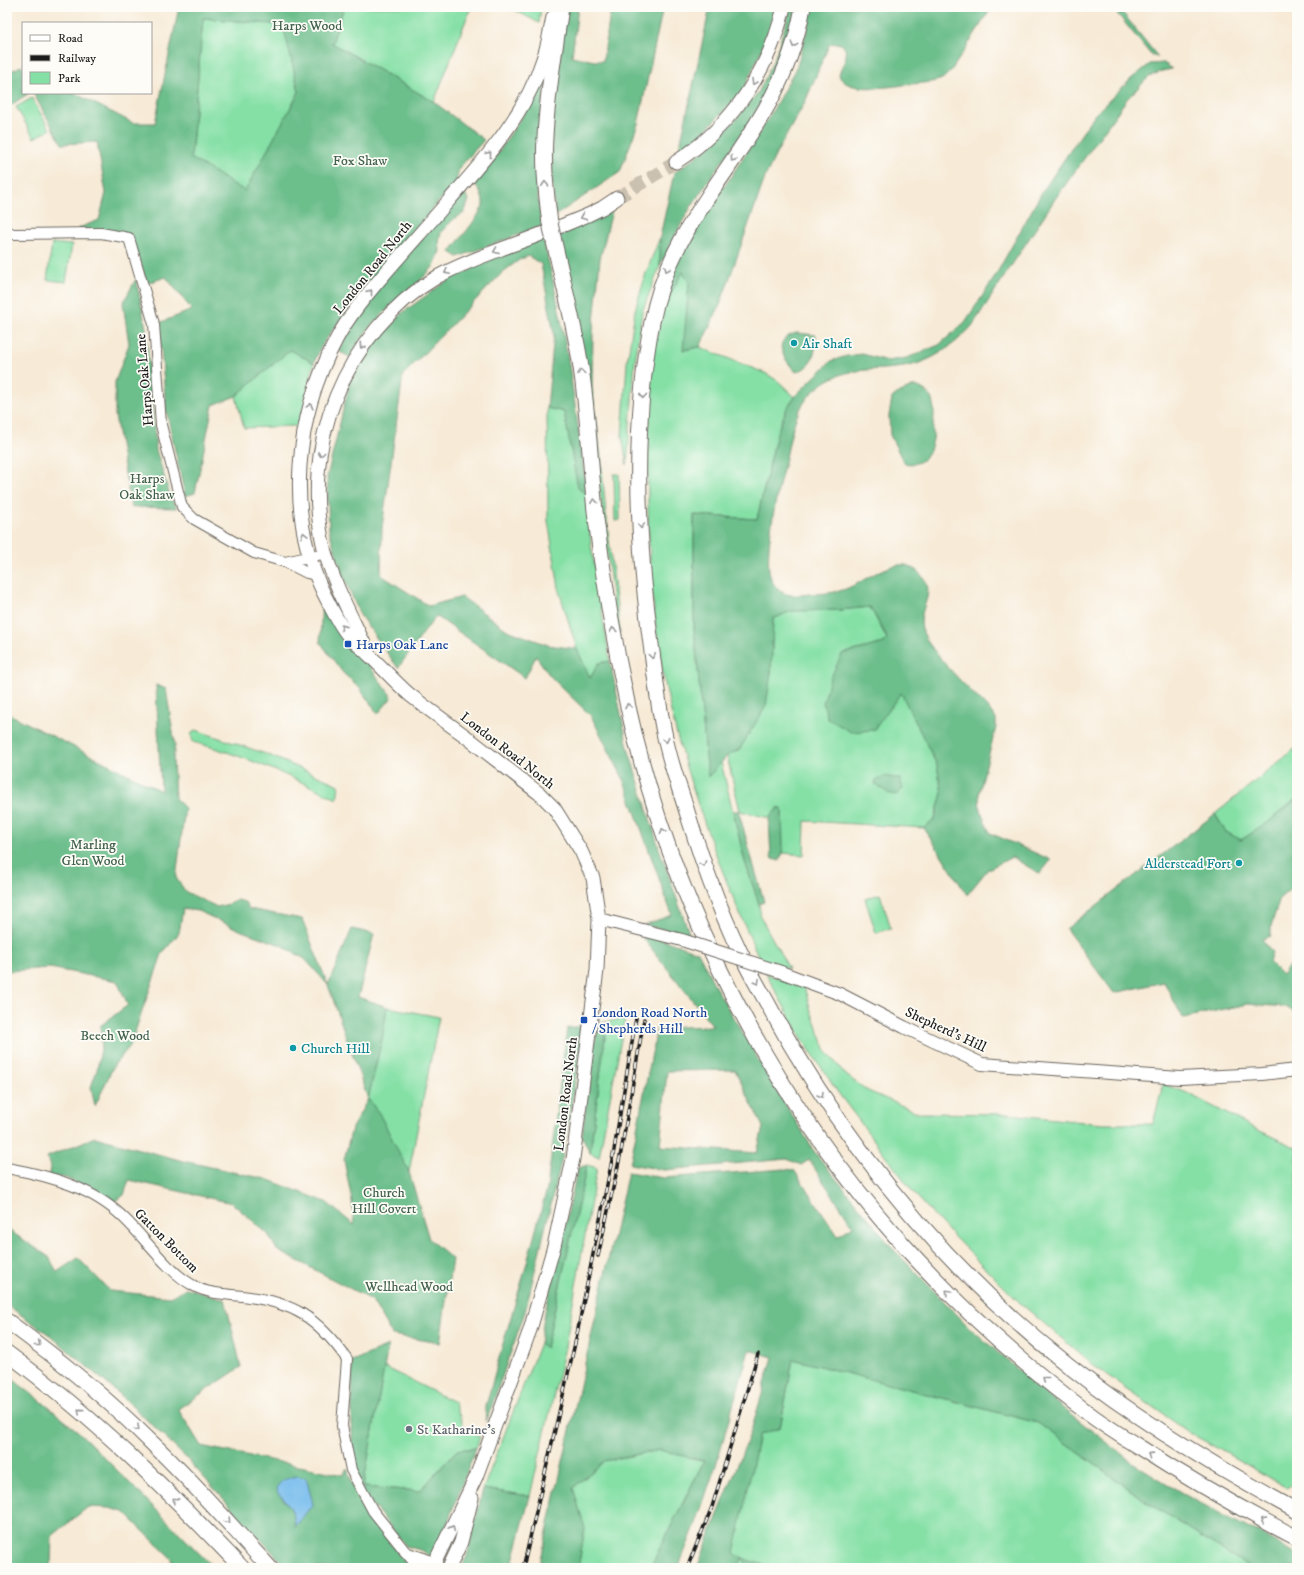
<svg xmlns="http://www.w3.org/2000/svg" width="1304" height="1575" viewBox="0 0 1304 1575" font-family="'IM FELL DW Pica',serif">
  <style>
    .green { fill: #85e0a6; stroke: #507e61 }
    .forest { fill: #6cbe8b; stroke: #446d54; fill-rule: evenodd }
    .water { fill: #76bced; stroke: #496c84 }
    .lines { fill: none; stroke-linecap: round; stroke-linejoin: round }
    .primary-tunnel { stroke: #cbc1b1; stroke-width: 13; stroke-dasharray: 13 6; stroke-linecap: butt }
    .tertiary-casing { stroke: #69645d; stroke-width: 12 }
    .secondary-casing { stroke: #69645d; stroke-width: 14 }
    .primary-casing { stroke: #69645d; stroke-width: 15 }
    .motorway-casing { stroke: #69645d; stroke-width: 17 }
    .tertiary { stroke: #fff; stroke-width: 10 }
    .secondary { stroke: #fff; stroke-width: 12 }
    .primary { stroke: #fff; stroke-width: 13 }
    .motorway { stroke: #fff; stroke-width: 15 }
    .rail-casing { stroke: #1c1c1c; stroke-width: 3.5 }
    .rail { stroke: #fdfcf7; stroke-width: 2; stroke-dasharray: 6; stroke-linecap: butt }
    .secondary-bridge-casing { stroke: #69645d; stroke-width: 14; stroke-linecap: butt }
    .motorway-bridge-casing { stroke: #69645d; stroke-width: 17; stroke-linecap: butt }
    .secondary-bridge { stroke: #fff; stroke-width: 12 }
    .motorway-bridge { stroke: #fff; stroke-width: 15 }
    .oneway { stroke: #999 }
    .culture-dot { fill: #0f9aa8; stroke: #fdfcf7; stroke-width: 1.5 }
    .transit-dot { fill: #1a4fb4; stroke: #fdfcf7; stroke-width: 1.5 }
    .worship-dot { fill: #6b7280; stroke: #fdfcf7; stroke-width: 1.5 }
    .labels { text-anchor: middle; stroke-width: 3.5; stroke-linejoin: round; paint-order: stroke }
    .park-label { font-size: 14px; fill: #41614c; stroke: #fdfcf7 }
    .street-label { font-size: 14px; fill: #1c1c1c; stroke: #fdfcf7 }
    .culture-label { font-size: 14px; fill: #0d838f; stroke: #fdfcf7; text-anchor: start }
    .transit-label { font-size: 14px; fill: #164399; stroke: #fdfcf7; text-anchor: start }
    .worship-label { font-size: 14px; fill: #5b616d; stroke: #fdfcf7; text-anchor: start }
  </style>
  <rect width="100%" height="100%" fill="#fdfcf7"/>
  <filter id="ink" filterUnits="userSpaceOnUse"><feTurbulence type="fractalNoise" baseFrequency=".025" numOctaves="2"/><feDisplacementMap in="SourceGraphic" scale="8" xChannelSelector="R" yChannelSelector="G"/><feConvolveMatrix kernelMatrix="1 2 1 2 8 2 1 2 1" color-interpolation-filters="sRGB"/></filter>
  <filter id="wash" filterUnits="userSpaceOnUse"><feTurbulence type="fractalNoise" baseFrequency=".012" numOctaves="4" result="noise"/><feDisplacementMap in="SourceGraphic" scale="16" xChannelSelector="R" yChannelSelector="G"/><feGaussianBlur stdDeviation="0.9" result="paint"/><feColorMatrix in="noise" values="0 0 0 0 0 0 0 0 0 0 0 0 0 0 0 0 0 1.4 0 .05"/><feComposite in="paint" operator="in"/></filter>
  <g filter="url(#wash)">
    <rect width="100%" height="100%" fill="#f7ead6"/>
    <g class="green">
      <polygon points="344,7 471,7 434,102 332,43"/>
      <polygon points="509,7 541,7 539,23"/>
      <polygon points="203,18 284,25 299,92 245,192 191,158"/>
      <polygon points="32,98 50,130 34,138 16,107"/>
      <polygon points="660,237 660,266 642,312 635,362 627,465 622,436 627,363 635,310 646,273"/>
      <polygon points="52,243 72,245 66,282 47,280"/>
      <path d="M683,272L689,283L684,350L700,347L747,366L765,373L778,381L795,397L787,408L777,433L757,519L694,515V628L708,776L721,762L745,862L759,904L761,918L789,969L759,958C716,861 675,755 659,650C649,584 647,517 648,450C649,410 649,369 658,330C659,323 660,315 662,309C667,296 676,283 683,272Z"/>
      <polygon points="290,350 314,363 300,421 297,426 244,428 236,396"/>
      <polygon points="588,386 592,387 601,457 606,514 620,633 616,629"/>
      <polygon points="547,408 564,412 578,488 587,495 591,545 610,661 599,663 590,678 577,649 560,594 548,521"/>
      <polygon points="614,474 619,474 620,520 615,521"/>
      <polygon points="870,607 887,639 884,643 842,654 901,692 937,765 942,793 935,819 924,828 805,821 804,855 783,853 782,808 778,808 769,818 740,811 727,756 740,749 771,673 773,619 791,611 840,610"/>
      <path d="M196,730L266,754L339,785L337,799C290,776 243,755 193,742L191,734Z"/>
      <polygon points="1297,747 1297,798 1266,824 1241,840 1226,832 1215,814"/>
      <polygon points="880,894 891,928 876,933 865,899"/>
      <polygon points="766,974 804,986 811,1011 826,1051 846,1075 868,1091 919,1113 1009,1114 1102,1124 1153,1124 1163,1084 1185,1092 1262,1132 1297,1148 1297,1479 1288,1488 1190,1433 1094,1366 1019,1302 953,1236 913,1192 839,1094 801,1037"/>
      <polygon points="387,1007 439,1017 409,1172 368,1099 382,1039"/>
      <polygon points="625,1018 599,1157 590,1153 607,1022"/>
      <polygon points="587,1165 597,1168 565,1347 530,1496 483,1489 540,1343 546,1347"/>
      <polygon points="793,1359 1038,1423 1147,1502 1251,1568 779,1568 752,1562 743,1558 749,1568 738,1568 742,1558 734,1554 738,1509 759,1434 780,1428"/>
      <polygon points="384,1367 454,1402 464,1427 480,1437 476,1448 457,1450 420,1491 363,1487"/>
      <polygon points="660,1450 704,1461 650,1568 578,1568 585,1529 573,1488 604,1461"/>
    </g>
    <g class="forest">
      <path d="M179,7H236L239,8L240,7H275L280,11V7H344L332,43L434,102L484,140L459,168L456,182C419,224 382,266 348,310C336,326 320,344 314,363L290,350L236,396L213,405L195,493L185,496L166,409L159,323L192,310L166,277L147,283L131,236L79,228L99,220L106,193L97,142L62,144L33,93H74L133,123H155ZM203,18L283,25L299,92L245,191L191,158Z"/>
      <path d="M567,7H578L572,56L594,61H603L611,7H663L638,124L620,172L556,215C544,146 558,76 567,7Z"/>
      <polygon points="710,7 776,7 765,43 742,92 695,141 679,150"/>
      <path d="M791,7H796C786,85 732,143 691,207C679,226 670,246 660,266V237L674,173L713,144L739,116L759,91L775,57Z"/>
      <path d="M811,7H992L951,71C948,73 945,77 942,79C932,83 921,83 911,84C896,86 845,95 839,75C841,66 852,54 842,45C838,42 834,43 829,45L805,102L777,152L766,175L720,305L700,347L683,350L689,283L683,272L662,308L674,268L695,226L728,181L768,119L797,66L809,23Z"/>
      <polygon points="1112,7 1118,7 1158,57 1151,55"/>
      <path d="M549,63L535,152L538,200L542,226L458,257L450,252C457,242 481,215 483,205C484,197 478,189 474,182L498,153L532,101Z"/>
      <path d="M1164,63L1172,69L1162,71L1149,77L1127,99L1055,199L972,326C954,346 930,363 903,367C871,372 843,365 816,389C791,411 791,441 783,470C777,491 764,555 770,575C771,581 776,589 782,592C789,597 801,595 810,594C822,594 837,593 848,588C865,581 896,556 913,568C944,590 916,605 922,629C928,652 974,693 992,713L996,719V727L979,793L980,810L990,833L1051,860L1040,874L1012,857L988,869L967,895L924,828L935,819L942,793L937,765L901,693L874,730L851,732L828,719L823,703L830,679L842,654L884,643L887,639L885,633L870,607L840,610L791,611L773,619L771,673L766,706L740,749L727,756L708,777L694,628V515L757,519L777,433L787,408L797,394L831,361L847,356L862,354L887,361L907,358L939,345L965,322L993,280L1042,192L1095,114L1131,79L1150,64Z"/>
      <polygon points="21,66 23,67 23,93 29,93 11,105 7,109 7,73"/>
      <polygon points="463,191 469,200 464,213 455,218 441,232 439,243 440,251 434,266 421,280 402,295 368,329 350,357 338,351 350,329 377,289"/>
      <polygon points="613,207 600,259 593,333 592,387 588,386 559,235"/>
      <path d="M543,239C565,323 576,409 587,495L578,488L564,412L547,408L554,334L541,264L528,256L519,260L503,272L403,375L382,528L381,575L429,606L462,597L507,630L548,645L577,649L590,678L599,663L610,661L628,748L660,851L690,936L644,925L672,915L623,778L591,716L550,676L536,656L525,678L436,616L398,668L360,615L341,570L329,530L327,477L350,381L373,346L402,313L445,282L495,258Z"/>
      <polygon points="136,279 146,328 156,450 171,499 177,508 131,507 115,415 115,382 129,344 123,303"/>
      <path d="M796,333L816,335C816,351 814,367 796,372C784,359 770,341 796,333Z"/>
      <path d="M915,386C936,392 935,409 933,427C932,431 934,435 933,439C930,456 921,467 904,463L890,435L889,416L892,398L898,393Z"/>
      <polygon points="322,599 345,639 367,663 392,697 378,714 358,686 343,673 320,642"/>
      <polygon points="156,685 166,689 175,745 173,760 175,798 185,808 176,878 186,892 217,907 229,904 237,900 245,902 249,909 302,919 328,985 352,929 374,934 358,997 387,1007 382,1039 368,1099 379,1113 409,1172 429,1239 452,1259 440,1343 392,1335 372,1300 277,1250 268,1234 232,1203 129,1180 124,1195 115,1201 66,1178 49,1176 50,1167 47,1157 95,1137 183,1161 266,1179 326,1202 354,1225 352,1201 344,1160 352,1128 368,1099 328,985 305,959 281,945 242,931 198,911 183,909 179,933 162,954 130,1046 114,1065 95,1106 91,1087 97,1070 102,1044 100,1026 128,1005 117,981 50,968 7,971 7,713 161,791"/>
      <polygon points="885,776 900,779 903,789 896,795 888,793 875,784 876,780"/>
      <polygon points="1297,798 1297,843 1293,853 1297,866 1297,883 1280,898 1271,926 1271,936 1262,939 1272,952 1269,962 1282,975 1297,955 1297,1014 1286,1007 1248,1004 1183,1018 1164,982 1114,993 1066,929 1215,814 1226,832 1241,840 1266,824"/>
      <polygon points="778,808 782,808 783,853 779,861 771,858 769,818"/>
      <polygon points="733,811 740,811 739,813 764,902 759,904 745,862"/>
      <path d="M646,934L698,952L716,988L777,1091L816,1154L895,1251L969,1327L1054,1401L1132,1462L1187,1496L1297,1554V1568H1251L1147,1502L1038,1423L793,1359L780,1428L759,1435L734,1554L752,1562L783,1568H749L742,1558L738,1568H697L751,1431L773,1357L749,1350L716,1465L695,1526L678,1568H650L704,1461L660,1450L604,1461L573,1488L585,1529L578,1568H539L628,1172L664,1178L784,1169L794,1170L838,1236L853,1226L809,1160L801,1165L787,1159L664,1170L630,1164L657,1028L713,1026L643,938ZM735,1070L763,1127L757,1153L660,1146L667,1071Z"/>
      <polygon points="607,1022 590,1153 582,1136 597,1023"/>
      <polygon points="584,1026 563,1154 525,1312 486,1422 486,1406 502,1347 523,1277 547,1189 567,1028"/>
      <polygon points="587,1165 546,1348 540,1343 544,1316 578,1168"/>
      <path d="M7,1231H10L49,1257L57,1272L78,1258L110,1291L170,1297L186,1288L225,1299L241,1367L178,1409L201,1446L343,1475L347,1468L356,1497L409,1568H287L186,1458L124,1398L51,1336L7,1305ZM278,1493L313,1504L295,1526V1517L290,1507Z"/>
      <polygon points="388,1346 363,1487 420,1491 457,1450 476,1448 434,1558 420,1550 406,1546 363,1493 352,1457 352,1361"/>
      <polygon points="7,1375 41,1401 80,1433 214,1568 171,1568 172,1559 124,1512 109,1508 88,1507 52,1536 51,1566 7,1568"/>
      <polygon points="483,1489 530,1496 511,1568 461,1568 467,1556"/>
    </g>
    <path class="water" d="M297,1476L306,1478L313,1504L295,1527C295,1516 292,1509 285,1500C283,1498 279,1495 278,1493C274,1481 290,1477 297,1476Z"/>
  </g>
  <g filter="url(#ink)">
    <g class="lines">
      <polyline class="primary-tunnel" points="617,198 676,162"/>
      <g class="tertiary-casing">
        <g id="tertiary">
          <polyline points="7,231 13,234 101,233 129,238 154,324 161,425 182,507 194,519 254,553 285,562 326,553"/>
          <polyline points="285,562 307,573 315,575"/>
          <path d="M7,1168C51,1176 95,1188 127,1221C148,1242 167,1271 194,1286C208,1294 226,1294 242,1296C293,1302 317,1317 347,1359L342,1426L351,1470L373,1511L416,1565L422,1568"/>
          <path d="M405,1552C418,1556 431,1559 440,1568"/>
        </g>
      </g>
      <g class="secondary-casing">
        <g id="secondary">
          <polyline points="599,919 682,940"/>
          <polyline points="781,972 840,994 904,1027 982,1064 1180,1078 1262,1074 1297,1070"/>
        </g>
      </g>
      <g class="primary-casing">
        <g id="primary">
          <path d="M676,162C732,126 769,71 784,7"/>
          <path d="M368,652C353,619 335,587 325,552C298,449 344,332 437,277C460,264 486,255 512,245C537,236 562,226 588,215L602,208L617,198"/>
          <path d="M432,1568L476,1477L530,1330L554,1246L573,1159L597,970L599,919L593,878L581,851L554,808L540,794C515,775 490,755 464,735C446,722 428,709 410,695C396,683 383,668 369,655C364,649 357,645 351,639C339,626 332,609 324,594C285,514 295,417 336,340C348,317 365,297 381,278C404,251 428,225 451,198C487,157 526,113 543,59C548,46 550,31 553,17"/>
          <polyline points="449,1568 461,1542 472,1498"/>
        </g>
      </g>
      <g class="motorway-casing">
        <g id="motorway">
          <path d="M803,7C797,40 786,71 770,101C728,178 669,231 652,322C633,419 637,532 649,629C654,665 657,701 665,737C670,763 680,789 688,815C704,867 722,918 747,966C754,980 762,993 769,1006C845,1146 943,1266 1068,1365C1140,1422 1217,1468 1297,1511"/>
          <path d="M550,223C546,194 543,166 545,137C547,94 555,50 561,7"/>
          <path d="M553,237C562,278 573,319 580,361C588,411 590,461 595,511C603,577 614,642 628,707C671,901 767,1091 899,1240C957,1305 1022,1364 1092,1416C1107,1427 1123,1437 1139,1447C1190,1480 1243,1510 1297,1538"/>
          <path d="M7,1321C59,1359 108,1399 153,1444C194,1483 231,1526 270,1568"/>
          <path d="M7,1353C93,1416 169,1491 242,1568"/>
        </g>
      </g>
      <use href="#tertiary" class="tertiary"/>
      <use href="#secondary" class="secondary"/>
      <use href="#primary" class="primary"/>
      <use href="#motorway" class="motorway"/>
      <g class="rail-casing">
        <g id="rail">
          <polyline points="598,1256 621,1152 644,1019"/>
          <polyline points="523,1568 576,1339 614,1150 636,1018"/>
          <polyline points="687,1568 712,1507 758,1354"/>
        </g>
      </g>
      <use href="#rail" class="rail"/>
      <g class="secondary-bridge-casing">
        <polyline id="secondary-bridge" points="682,940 781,972"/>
      </g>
      <g class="motorway-bridge-casing">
        <polyline id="motorway-bridge" points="550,223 553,237"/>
      </g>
      <use href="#secondary-bridge" class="secondary-bridge"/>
      <use href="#motorway-bridge" class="motorway-bridge"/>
    </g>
    <defs><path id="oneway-chevron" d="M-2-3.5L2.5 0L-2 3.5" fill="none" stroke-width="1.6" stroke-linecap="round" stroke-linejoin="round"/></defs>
    <g class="oneway">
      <use href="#oneway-chevron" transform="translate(794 45) rotate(107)"/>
      <use href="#oneway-chevron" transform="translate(754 82) rotate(121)"/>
      <use href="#oneway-chevron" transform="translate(489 154) rotate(-51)"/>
      <use href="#oneway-chevron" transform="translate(733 159) rotate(125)"/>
      <use href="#oneway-chevron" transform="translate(545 184) rotate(-93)"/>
      <use href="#oneway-chevron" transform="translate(583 217) rotate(157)"/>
      <use href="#oneway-chevron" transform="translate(496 251) rotate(159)"/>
      <use href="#oneway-chevron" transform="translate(667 269) rotate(112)"/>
      <use href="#oneway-chevron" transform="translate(447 272) rotate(153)"/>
      <use href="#oneway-chevron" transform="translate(370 292) rotate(-51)"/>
      <use href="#oneway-chevron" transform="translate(362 346) rotate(125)"/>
      <use href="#oneway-chevron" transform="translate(581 372) rotate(-98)"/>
      <use href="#oneway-chevron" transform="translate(643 396) rotate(94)"/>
      <use href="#oneway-chevron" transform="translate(310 406) rotate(-75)"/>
      <use href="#oneway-chevron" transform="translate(321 454) rotate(97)"/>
      <use href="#oneway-chevron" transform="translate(594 501) rotate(-96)"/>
      <use href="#oneway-chevron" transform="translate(641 526) rotate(88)"/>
      <use href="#oneway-chevron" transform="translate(304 535) rotate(-102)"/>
      <use href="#oneway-chevron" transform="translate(343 627) rotate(-125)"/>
      <use href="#oneway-chevron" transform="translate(613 630) rotate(-100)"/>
      <use href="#oneway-chevron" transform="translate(652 656) rotate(83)"/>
      <use href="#oneway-chevron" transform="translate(628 706) rotate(-102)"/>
      <use href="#oneway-chevron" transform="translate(666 740) rotate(77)"/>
      <use href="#oneway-chevron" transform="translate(663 831) rotate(-109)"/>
      <use href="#oneway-chevron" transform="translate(703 864) rotate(69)"/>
      <use href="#oneway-chevron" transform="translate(757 982) rotate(60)"/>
      <use href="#oneway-chevron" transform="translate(821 1095) rotate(59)"/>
      <use href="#oneway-chevron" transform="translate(948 1292) rotate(-135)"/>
      <use href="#oneway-chevron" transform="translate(38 1344) rotate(38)"/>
      <use href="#oneway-chevron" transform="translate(1045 1379) rotate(-142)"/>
      <use href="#oneway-chevron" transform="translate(80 1411) rotate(-139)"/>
      <use href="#oneway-chevron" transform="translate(137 1428) rotate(43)"/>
      <use href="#oneway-chevron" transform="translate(1150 1455) rotate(-147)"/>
      <use href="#oneway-chevron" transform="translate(175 1500) rotate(-135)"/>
      <use href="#oneway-chevron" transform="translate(1263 1520) rotate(-152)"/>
      <use href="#oneway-chevron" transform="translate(228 1521) rotate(48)"/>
      <use href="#oneway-chevron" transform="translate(452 1528) rotate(-64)"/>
    </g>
  </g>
  <g class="culture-dot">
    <circle cx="794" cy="343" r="4"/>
    <circle cx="1239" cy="863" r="4"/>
    <circle cx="293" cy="1048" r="4"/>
  </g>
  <g class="transit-dot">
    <rect x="344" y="640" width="8" height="8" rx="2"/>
    <rect x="580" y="1016" width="8" height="8" rx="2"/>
  </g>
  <circle class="worship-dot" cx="409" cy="1429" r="4"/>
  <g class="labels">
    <g class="park-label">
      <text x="307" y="30">Harps Wood</text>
      <text x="360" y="165">Fox Shaw</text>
      <text x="147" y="483">Harps<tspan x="147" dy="16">Oak Shaw</tspan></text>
      <text x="93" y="849">Marling<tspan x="93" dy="16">Glen Wood</tspan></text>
      <text x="115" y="1040">Beech Wood</text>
      <text x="384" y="1197">Church<tspan x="384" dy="16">Hill Covert</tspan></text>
      <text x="409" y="1291">Wellhead Wood</text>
    </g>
    <g class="street-label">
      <text transform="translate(372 267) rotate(-51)" y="5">London Road North</text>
      <text transform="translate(144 380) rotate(-95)" y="5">Harps Oak Lane</text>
      <text transform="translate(508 750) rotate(38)" y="5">London Road North</text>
      <text transform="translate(946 1029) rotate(25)" y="5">Shepherd's Hill</text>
      <text transform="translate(565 1094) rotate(-83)" y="5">London Road North</text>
      <text transform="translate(167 1240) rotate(45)" y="5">Gatton Bottom</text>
    </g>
    <g class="culture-label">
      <text x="802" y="348">Air Shaft</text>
      <text x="1231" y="868" text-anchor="end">Alderstead Fort</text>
      <text x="301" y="1053">Church Hill</text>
    </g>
    <g class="transit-label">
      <text x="356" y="649">Harps Oak Lane</text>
      <text x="592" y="1017">London Road North<tspan x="592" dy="16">/ Shepherds Hill</tspan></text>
    </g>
    <g class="worship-label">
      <text x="417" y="1434">St Katharine's</text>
    </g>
  </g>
  <rect width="1304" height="1575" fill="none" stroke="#fdfcf7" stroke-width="24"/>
  <rect x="22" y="22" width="130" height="72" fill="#fdfcf7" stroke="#a3a29f"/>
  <rect x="30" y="35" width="20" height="6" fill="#ffffff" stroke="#a3a29f"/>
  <text x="58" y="42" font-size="12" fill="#1c1c1c">Road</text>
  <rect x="30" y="55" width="20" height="6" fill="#1c1c1c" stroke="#a3a29f"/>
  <text x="58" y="62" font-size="12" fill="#1c1c1c">Railway</text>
  <rect x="30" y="72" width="20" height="12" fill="#85e0a6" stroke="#a3a29f"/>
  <text x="58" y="82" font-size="12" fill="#1c1c1c">Park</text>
</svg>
